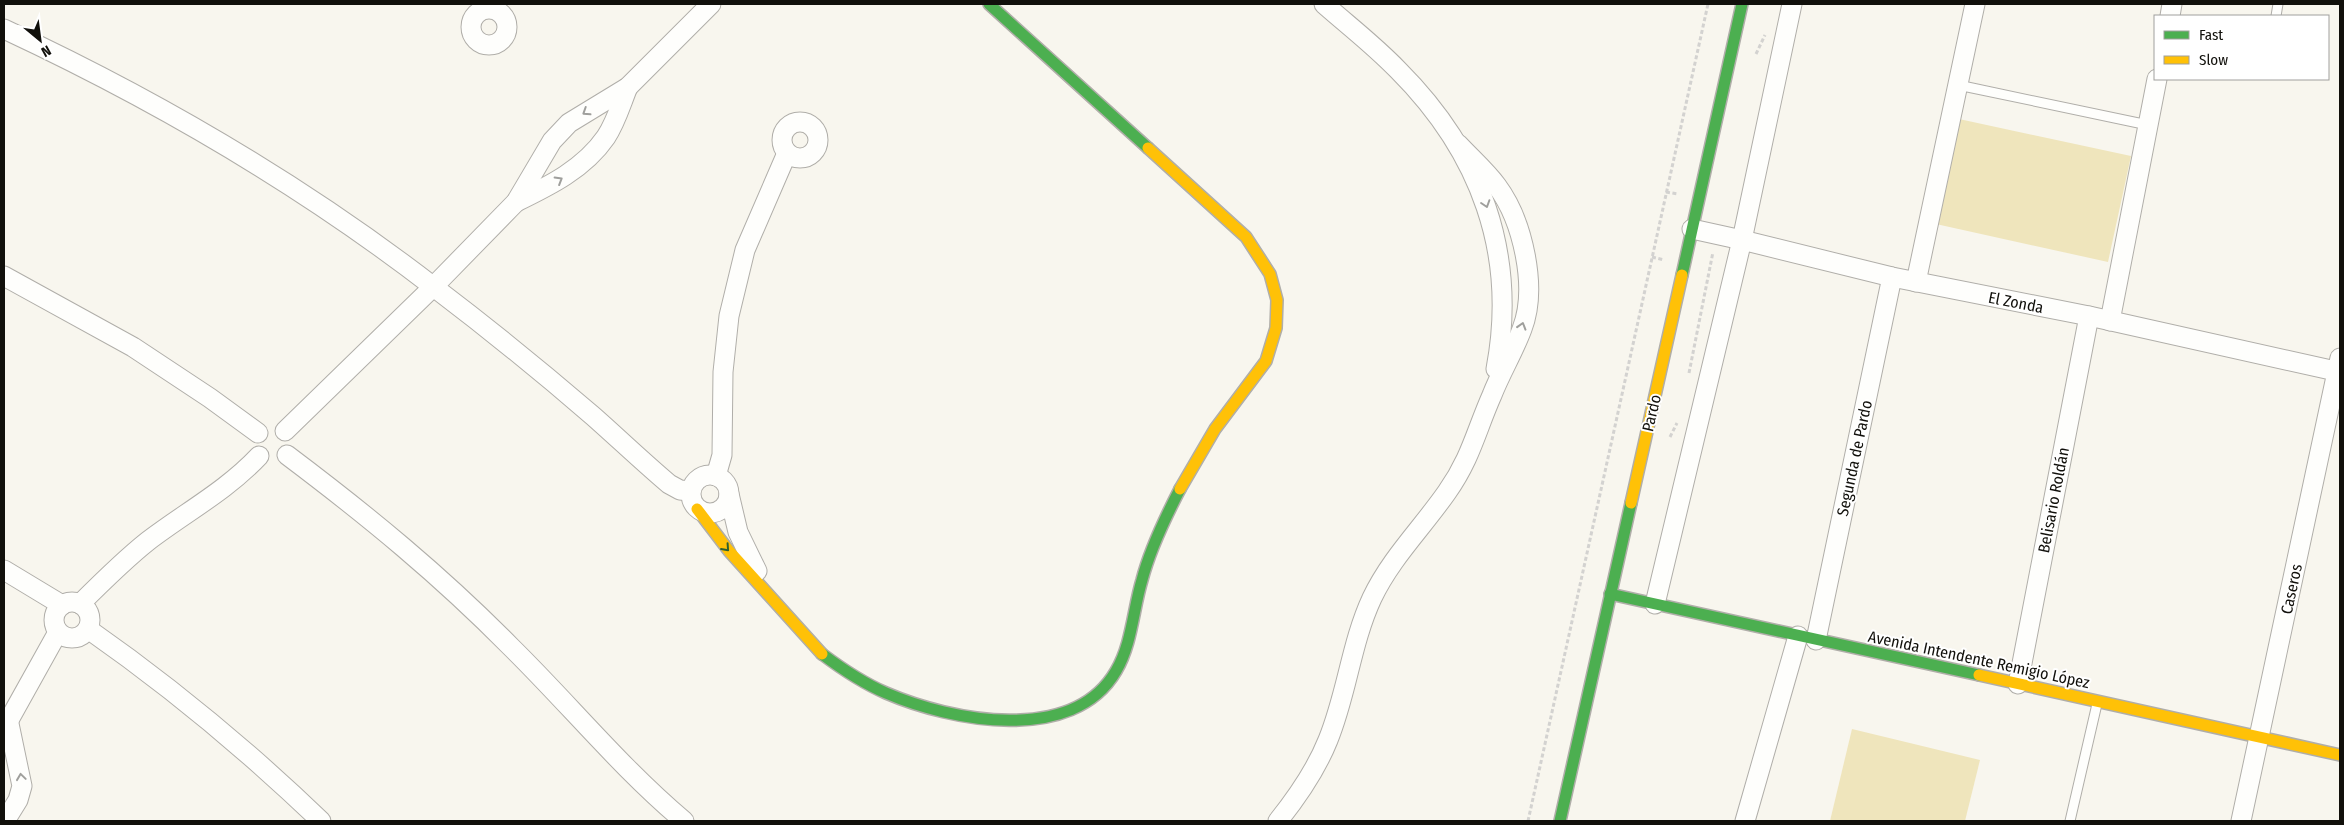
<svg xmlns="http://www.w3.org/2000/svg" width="2344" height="825" viewBox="0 0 2344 825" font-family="'Fira Sans Condensed',sans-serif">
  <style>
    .garden { fill: #efe5bc }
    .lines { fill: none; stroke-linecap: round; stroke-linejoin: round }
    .lane-casing { stroke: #b0aea9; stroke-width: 11 }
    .street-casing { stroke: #b0aea9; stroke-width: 21 }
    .fast-casing { stroke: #b0aea9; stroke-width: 14 }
    .slow-casing { stroke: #b0aea9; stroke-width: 14 }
    .path { stroke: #d3d2d0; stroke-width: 3; stroke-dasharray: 4 2.5; stroke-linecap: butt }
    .lane { stroke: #fefefc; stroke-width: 9 }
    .street { stroke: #fefefc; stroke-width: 19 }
    .fast { stroke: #4caf50; stroke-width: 11 }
    .slow { stroke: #ffc107; stroke-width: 11 }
    .oneway { stroke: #9f9f9c }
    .oneway2 { stroke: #2e602e }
    .labels { text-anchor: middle; stroke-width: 4; stroke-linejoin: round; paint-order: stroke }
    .street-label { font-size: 16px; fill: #11100b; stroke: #fff }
  </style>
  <rect width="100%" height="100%" fill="#f8f6ee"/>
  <g class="garden">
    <polygon points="1959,119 2131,156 2108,262 1936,224"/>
    <polygon points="1852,729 1980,760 1965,821 1830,821"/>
  </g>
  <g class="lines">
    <g class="lane-casing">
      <g id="lane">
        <polyline points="2276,16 2278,4"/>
        <polyline points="1958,85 2148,125"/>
        <polyline points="2070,821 2097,704"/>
      </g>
    </g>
    <g class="street-casing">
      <g id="street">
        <path d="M1324,4C1349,26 1375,46 1398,70C1480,152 1518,253 1496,369"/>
        <circle cx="489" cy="27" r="18"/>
        <polyline points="2170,16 2172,4"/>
        <path d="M4,29C156,100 302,185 435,288C489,329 542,372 593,416C619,439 643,462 669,484L680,490L690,491"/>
        <circle cx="800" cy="140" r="18"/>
        <path d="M516,202C549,186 584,169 606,137C616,122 621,104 628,87"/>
        <polyline points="1692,229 1742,240 1892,277 2089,316 2340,372"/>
        <polyline points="4,276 133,347 210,398 258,433"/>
        <polyline points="1916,282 1975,4"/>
        <polyline points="2110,321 2157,79"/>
        <polyline points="285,431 433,287 516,202 552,141 569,123 628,87 711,4"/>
        <path d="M287,455C368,516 440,575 511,647C569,704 621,768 684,821"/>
        <circle cx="710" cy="494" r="19"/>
        <polyline points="716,476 722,455 723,372 729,316 745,250 787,153"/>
        <polyline points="729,494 738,532 757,571"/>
        <polyline points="4,570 62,605"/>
        <circle cx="72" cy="620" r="18"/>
        <path d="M80,604C102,582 124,560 148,541C186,512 226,491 259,456"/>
        <polyline points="1655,604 1742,240 1792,4"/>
        <path d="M88,629C171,687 248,751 321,821"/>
        <polyline points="1816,640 1892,277"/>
        <polyline points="2018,684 2089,316"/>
        <polyline points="4,734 9,720 58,632"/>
        <polyline points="5,821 18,800 22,786 8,719"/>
        <path d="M1278,821C1298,796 1316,770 1328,740C1347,694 1351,643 1372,598C1391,558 1422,528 1447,492C1471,458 1476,431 1492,395C1501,372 1514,351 1522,329C1538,288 1523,221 1497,186C1486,171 1471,158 1458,144"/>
        <polyline points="1745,821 1798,636"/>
        <polyline points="2241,821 2340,358"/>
      </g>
    </g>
    <g class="fast-casing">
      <g id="fast">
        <polyline points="989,4 1148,148"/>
        <polyline points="1682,275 1742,4"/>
        <polyline points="1610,594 1979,675"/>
        <path d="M822,654C842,669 863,683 886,693C951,721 1073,745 1116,671C1132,644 1133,610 1142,580C1150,549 1165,518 1180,489"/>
        <polyline points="1560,821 1631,503"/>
      </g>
    </g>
    <g class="slow-casing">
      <g id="slow">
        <polyline points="1148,148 1246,237 1270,274 1277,300 1276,328 1266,361 1215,429 1180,489"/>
        <polyline points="1631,503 1682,275"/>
        <polyline points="697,509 729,551 822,654"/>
        <polyline points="1979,675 2340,755"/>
      </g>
    </g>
    <g class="path">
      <polyline points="1756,54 1765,35"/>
      <polyline points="1666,192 1678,194"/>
      <polyline points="1652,257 1664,260"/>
      <polyline points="1689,373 1713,252"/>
      <polyline points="1670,437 1677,423"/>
      <polyline points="1528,821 1708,4"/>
    </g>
    <use href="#lane" class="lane"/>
    <use href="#street" class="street"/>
    <use href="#fast" class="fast"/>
    <use href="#slow" class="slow"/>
  </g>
  <defs><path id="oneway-chevron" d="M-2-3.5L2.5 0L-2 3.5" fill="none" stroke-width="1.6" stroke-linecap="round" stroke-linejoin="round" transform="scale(1.25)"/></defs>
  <g class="oneway">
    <use href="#oneway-chevron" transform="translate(586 112) rotate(147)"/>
    <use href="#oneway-chevron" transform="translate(559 180) rotate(-31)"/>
    <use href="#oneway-chevron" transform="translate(1486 204) rotate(72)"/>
    <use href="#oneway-chevron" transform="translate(1522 326) rotate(-73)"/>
    <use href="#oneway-chevron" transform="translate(21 777) rotate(-98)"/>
  </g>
  <use class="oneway2" href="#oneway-chevron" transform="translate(726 548) rotate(48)"/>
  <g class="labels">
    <g class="street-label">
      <text transform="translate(2016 302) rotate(11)" y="6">El Zonda</text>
      <text transform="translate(1651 413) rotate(-77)" y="6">Pardo</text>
      <text transform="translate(1854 458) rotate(-78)" y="6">Segunda de Pardo</text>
      <text transform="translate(2053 500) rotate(-79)" y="6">Belisario Roldán</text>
      <text transform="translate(2291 589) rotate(-78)" y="6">Caseros</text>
      <text transform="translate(1979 659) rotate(12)" y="6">Avenida Intendente Remigio López</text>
    </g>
  </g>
  <rect width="2344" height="825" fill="none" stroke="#11100b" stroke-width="10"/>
  <rect x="2154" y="15" width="175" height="65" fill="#ffffff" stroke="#a09f9d"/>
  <rect x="2164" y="31" width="25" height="8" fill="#4caf50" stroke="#a09f9d"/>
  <text x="2199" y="40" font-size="15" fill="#11100b">Fast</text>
  <rect x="2164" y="56" width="25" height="8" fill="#ffc107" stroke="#a09f9d"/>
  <text x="2199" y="65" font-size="15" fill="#11100b">Slow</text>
  <g transform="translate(40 40) rotate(151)" stroke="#ffffff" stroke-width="4" paint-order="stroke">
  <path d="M0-4L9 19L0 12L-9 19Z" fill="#11100b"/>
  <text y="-8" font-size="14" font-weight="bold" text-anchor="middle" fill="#11100b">N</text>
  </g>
</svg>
